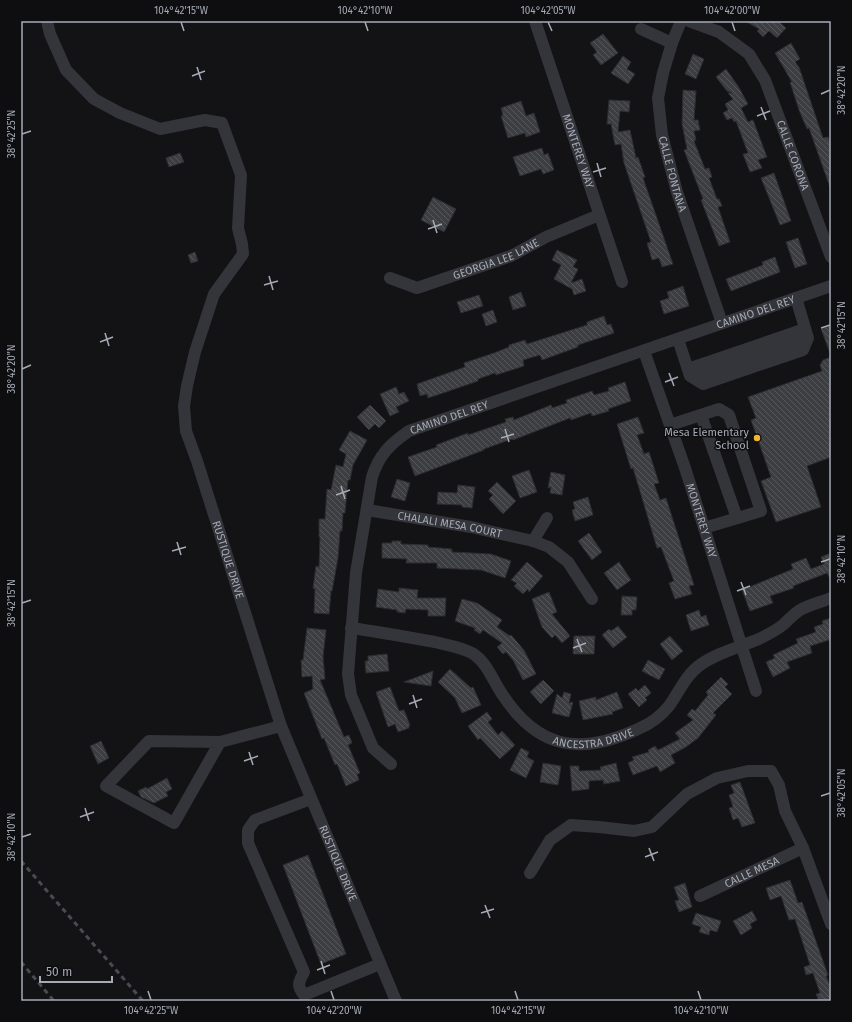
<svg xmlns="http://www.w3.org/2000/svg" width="852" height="1022" viewBox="0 0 852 1022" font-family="'Fira Sans',sans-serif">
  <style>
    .building { fill: url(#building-back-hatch); stroke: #2d2d31 }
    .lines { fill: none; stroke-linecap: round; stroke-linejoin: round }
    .minor { stroke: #34353a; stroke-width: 12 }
    .rail { stroke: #494b51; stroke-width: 3; stroke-dasharray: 5 4; stroke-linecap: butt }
    .ticks { fill: none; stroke: #a5aab6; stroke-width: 1.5 }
    .poi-dot { fill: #f4b52d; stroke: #0e0e10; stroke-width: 1.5 }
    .labels { text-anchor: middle; stroke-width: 3; stroke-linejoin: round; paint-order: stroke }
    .street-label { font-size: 11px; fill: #a5aab6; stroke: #0e0e10 }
    .poi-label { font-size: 11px; fill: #a5aab6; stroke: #0e0e10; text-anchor: end }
    .neatline { fill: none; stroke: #a5aab6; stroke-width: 1.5 }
    .ticks-label { font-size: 10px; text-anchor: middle; fill: #a5aab6 }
  </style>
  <defs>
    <pattern id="building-back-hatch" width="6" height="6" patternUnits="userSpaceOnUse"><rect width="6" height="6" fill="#3d3e42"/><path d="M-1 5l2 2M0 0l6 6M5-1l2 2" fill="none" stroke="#56575b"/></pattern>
  </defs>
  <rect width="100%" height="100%" fill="#131315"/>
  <g class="building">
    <polygon points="745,21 778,21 786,28 777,38 769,31 763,37 757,31 759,29"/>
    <polygon points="603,34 618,53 601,65 593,55 597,52 590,43"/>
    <polygon points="791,43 800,59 795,62 799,67 823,138 828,137 831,144 831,190 809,128 807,129 799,110 790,82 792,82 775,53"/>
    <polygon points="693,54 704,59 696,79 685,74"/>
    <polygon points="623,56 631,62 627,69 635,74 628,84 611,73"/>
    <polygon points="726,69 738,86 748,104 741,108 748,122 753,120 767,157 758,160 762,168 750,172 743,154 748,153 736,121 734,122 732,118 727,120 723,113 728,110 725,104 733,99 728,93 732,93 727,91 716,77"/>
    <polygon points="683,90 696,91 694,120 698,120 700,130 694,131 696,140 694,141 705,169 709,168 712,177 709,178 717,199 719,199 722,206 718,207 730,242 719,246 701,200 703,199 684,150 687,149 682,124"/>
    <polygon points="609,100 630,101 629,112 620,111 618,132 630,130 636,158 638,157 645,177 643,178 673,264 662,267 659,258 652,260 647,243 651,242 624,163 621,144 615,145 611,124 607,124"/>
    <polygon points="521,101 526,116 534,113 540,132 526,137 525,133 508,138 501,116 503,115 501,108"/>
    <polygon points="542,148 544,155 548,153 554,170 543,174 541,169 520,176 513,157"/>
    <polygon points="180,153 184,162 169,167 166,158"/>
    <polygon points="774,173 791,221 780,225 761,178"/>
    <polygon points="433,197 456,209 444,232 421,220"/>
    <polygon points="798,238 807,264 795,268 786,242"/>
    <polygon points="557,250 577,260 573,267 578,269 571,283 582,279 586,291 574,295 572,289 554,279 561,265 552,260"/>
    <polygon points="195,252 198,261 191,263 188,255"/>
    <polygon points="775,257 780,272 731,291 726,279 763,265 762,262"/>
    <polygon points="683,286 689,306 664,314 660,301 669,298 667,292"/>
    <polygon points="521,292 526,306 513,310 509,297"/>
    <polygon points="479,295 483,306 461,313 457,302"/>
    <polygon points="493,310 497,322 486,326 482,314"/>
    <polygon points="604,316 607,325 611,324 614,333 578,345 578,347 542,360 540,355 523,360 524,366 496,375 495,373 478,379 478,381 446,392 428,398 427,394 420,396 417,384 465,367 464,363 494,353 509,347 509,345 525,340 527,344 587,325 587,322"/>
    <polygon points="831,325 831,353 830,353 821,329"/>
    <polygon points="831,357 831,457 807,466 821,507 776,522 761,481 771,477 751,420 756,418 748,397 822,371 820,365 823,360"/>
    <polygon points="625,382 631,401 608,409 609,411 592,416 591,413 571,420 570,418 513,440 512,439 484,449 484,450 415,476 408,457 437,447 436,445 468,433 468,435 506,422 505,419 513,417 514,420 551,405 552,408 567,403 566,400 592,391 594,395 609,391 608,388"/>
    <polygon points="396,387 399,394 404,392 409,401 396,407 399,412 390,416 380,394"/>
    <polygon points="370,405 386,421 379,428 375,424 369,430 357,417"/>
    <polygon points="638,417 644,433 637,435 644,454 649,452 659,483 654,484 660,500 666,498 694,585 689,586 692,594 675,599 669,583 674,581 661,547 657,548 633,468 631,469 617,424"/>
    <polygon points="350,431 367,440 353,465 350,480 348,480 345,513 343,513 342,531 340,531 338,558 332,591 331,591 329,614 314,613 315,589 313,588 316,566 319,567 320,537 319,537 319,519 325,519 327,489 331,490 336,465 343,467 346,454 339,450"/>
    <polygon points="529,470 537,492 520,498 512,476"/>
    <polygon points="551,472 565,475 562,495 550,493 551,487 548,488"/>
    <polygon points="397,479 410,483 405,501 391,497"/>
    <polygon points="497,482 516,501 503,514 489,499 493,495 488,491"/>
    <polygon points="458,485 475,487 472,508 462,507 462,505 437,504 438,492 457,493"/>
    <polygon points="588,497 593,515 575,521 572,510 575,509 573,502"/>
    <polygon points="589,533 602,552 592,560 578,541"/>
    <polygon points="392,541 401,541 401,544 428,545 428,547 452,549 452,552 491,554 511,561 505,578 481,570 437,568 437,563 406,563 407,559 382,558 382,543 392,543"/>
    <polygon points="831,553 831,580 827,573 793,586 794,588 770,596 773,603 750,611 742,590 793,569 791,564 806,558 811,569 824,564 821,557"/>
    <polygon points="527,562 543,576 529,592 528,589 523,594 514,586 517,583 511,580"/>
    <polygon points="619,562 631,580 617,590 604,573"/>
    <polygon points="399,588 418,590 417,598 446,598 445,616 428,616 428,610 406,609 405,613 397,612 397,610 376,607 378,589 399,592"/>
    <polygon points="549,592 557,612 552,614 570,636 562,643 555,635 552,638 542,627 532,599"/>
    <polygon points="622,596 637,597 636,610 632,610 632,615 621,615"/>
    <polygon points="462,599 477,603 502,620 497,627 510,636 511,635 524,650 536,674 523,680 513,660 506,652 503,654 497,647 502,643 483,630 480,634 474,630 475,628 455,621"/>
    <polygon points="699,610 701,617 706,615 709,625 691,631 686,615"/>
    <polygon points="831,618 831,643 830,643 829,640 810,646 812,653 787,662 790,668 773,677 766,662 775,658 773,655 798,643 796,639 816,632 814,627 823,624 822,621"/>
    <polygon points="618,626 627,637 613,648 602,635 609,629 611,631"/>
    <polygon points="307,628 326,630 323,657 325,679 320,680 344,737 349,735 352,743 348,745 360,773 357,774 359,780 346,786 337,764 335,765 324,738 322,739 304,693 313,689 312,676 302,677 301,660 303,660"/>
    <polygon points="574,636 595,636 594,654 573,654"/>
    <polygon points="670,636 683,651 672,660 660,644"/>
    <polygon points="387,654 389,671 366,673 365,661 368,661 368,656"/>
    <polygon points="648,660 665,669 659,680 642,671"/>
    <polygon points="450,669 471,688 473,687 481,705 462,713 455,698 438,682"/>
    <polygon points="433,671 431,686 404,682"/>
    <polygon points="721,677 728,684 725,687 732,694 713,713 716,715 698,738 686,747 671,755 675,763 660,772 657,766 633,775 628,763 634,760 632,757 649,752 648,750 655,746 658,750 680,739 675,733 693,720 687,715 692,709 695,711 708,695 706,692"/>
    <polygon points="543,680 554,691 541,704 530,692"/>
    <polygon points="645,685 651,693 645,698 647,700 639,707 628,694 636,688 638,691"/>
    <polygon points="390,687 399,711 404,710 410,725 409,726 409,728 398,732 395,724 388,727 376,692"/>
    <polygon points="564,692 571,694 569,703 573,702 569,717 552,713 557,694 562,698"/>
    <polygon points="617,692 623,708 612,712 613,714 583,720 579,701 596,697 596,700"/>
    <polygon points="487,712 492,719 488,722 498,735 502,731 515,745 500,759 480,738 478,740 468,726"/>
    <polygon points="101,741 109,758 98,764 90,746"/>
    <polygon points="521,748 529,752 527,757 534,761 526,778 510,770"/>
    <polygon points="543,763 561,766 558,785 540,782"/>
    <polygon points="616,763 620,781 604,784 603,780 589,781 589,789 572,791 570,766 579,766 579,771 601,770 600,767"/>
    <polygon points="167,778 172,789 166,792 168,796 154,803 141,797 138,791 146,787 147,789"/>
    <polygon points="740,782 755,823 742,827 738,818 733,820 729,808 733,807 729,795 734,793 731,785"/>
    <polygon points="308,855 346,954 321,964 283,865"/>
    <polygon points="790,880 798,903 802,902 828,975 826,976 831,988 831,1001 819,1001 816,994 820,993 813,973 806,975 804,967 810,965 795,919 789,920 781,896 770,900 766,888"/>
    <polygon points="685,883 692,907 679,912 675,901 679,900 674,887"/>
    <polygon points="752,911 757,920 750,924 752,928 741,935 733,921"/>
    <polygon points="696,913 721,921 717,932 710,930 709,935 699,932 701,927 692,924"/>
  </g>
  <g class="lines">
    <g class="minor">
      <path id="s1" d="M47,21L50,34L66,70L94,99L120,113L160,129L205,120L222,123L241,175L238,228L242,244L243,254L214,294L195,352L187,386L184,406L186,431L197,461L281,726L396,1001"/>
      <path id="s2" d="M535,21L622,282"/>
      <path id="s3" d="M681,21L672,43L663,73L658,98L662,135L677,192L722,323"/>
      <path id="s4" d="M689,21L719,32L749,54L765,80L831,257"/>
      <polyline points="641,29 672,43"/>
      <path id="s5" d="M390,278L417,288L511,256L546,237L599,215"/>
      <polyline points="678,339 690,376 703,384 803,350 808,338 796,298"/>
      <path id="s6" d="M644,351L685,468L756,691"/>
      <polyline points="688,369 805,329"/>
      <polyline points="694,378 807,340"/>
      <polyline points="701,415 737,518"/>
      <polyline points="670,425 719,409 729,415 761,511 704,528"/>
      <path id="s7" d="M367,510L471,527L533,541L549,547L568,562L592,599"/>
      <polyline points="533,541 547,518"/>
      <path id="s8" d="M351,628C379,632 407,637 435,642C447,645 461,647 472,653C487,662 493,681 502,694C538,749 580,756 638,729C650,724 661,716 669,706C679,692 686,675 700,665C718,652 741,647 761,638C769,634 777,630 784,624C789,619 794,614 800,610C809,605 821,602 831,598"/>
      <polyline points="220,742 149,741 106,786 174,823 220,742 281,726"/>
      <path id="s9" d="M391,764L373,748L351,695L348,674L356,573L372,477C379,455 390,444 409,431L831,286"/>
      <path d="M311,799L255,820L248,830V843L304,972C299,982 296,985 304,995L380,964"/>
      <polyline points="530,873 550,840 571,825 599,827 634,831 652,827 687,794 717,778 748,771 771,771 779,785 785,811 803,848 831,924"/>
      <path id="s10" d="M700,896L803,848"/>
    </g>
    <g class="rail">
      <polyline points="21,861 143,1001"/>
      <polyline points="21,962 54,1001"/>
    </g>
  </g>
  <path class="ticks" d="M181,22L184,31M365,22L368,31M548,22L552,31M732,22L735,31M197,67L201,80M192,76L205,71M821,94L830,90M761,107L766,120M757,116L770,111M22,134L31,131M597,163L601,177M593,172L606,168M433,220L437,233M428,229L442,224M269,276L273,290M264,285L278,281M821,328L830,325M105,333L109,346M100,342L113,337M22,369L31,365M669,373L674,386M665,382L678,377M505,429L509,442M501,438L514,434M341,486L345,499M336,495L350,490M177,542L181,555M172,551L186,547M821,562L830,559M741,582L746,595M737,591L750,586M22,603L31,600M577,639L582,652M573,648L586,643M413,695L417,708M409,704L422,699M249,752L253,765M244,761L258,756M821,796L830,793M85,808L89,821M80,817L94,812M22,837L31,834M649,848L654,861M645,857L658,852M485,905L490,918M481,913L494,909M321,961L325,974M317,970L330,965M148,991L151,1000M331,991L334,1000M515,991L518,1000M698,991L701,1000"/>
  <circle class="poi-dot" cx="757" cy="438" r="4"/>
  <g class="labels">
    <g class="street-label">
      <text dy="4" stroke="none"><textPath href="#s2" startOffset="137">MONTEREY WAY</textPath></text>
      <text dy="4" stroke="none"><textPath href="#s4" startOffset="180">CALLE CORONA</textPath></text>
      <text dy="4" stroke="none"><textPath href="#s3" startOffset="158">CALLE FONTANA</textPath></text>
      <text dy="4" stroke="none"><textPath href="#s5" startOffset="113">GEORGIA LEE LANE</textPath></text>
      <text dy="4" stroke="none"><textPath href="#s9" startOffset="728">CAMINO DEL REY</textPath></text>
      <text dy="4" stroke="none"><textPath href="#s9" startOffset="404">CAMINO DEL REY</textPath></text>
      <text dy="4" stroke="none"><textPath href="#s6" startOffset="179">MONTEREY WAY</textPath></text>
      <text dy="4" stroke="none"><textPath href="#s7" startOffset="84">CHALALI MESA COURT</textPath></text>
      <text dy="4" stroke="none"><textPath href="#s1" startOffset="690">RUSTIQUE DRIVE</textPath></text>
      <text dy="4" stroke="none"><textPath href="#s8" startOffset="286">ANCESTRA DRIVE</textPath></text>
      <text dy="4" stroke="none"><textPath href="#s1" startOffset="1013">RUSTIQUE DRIVE</textPath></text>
      <text dy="4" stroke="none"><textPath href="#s10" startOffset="57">CALLE MESA</textPath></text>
    </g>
    <g class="poi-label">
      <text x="749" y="436">Mesa Elementary<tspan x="749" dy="13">School</tspan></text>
    </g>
  </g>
  <rect width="852" height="1022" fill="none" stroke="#0e0e10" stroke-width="44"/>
  <path d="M40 976v6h72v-6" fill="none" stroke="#a5aab6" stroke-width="2"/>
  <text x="46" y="976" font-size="12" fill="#a5aab6" stroke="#0e0e10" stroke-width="3" paint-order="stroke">50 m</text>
  <rect x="22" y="22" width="808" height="978" class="neatline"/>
  <g class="ticks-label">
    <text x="181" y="14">104°42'15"W</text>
    <text x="365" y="14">104°42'10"W</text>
    <text x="548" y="14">104°42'05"W</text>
    <text x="732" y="14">104°42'00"W</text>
    <text transform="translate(841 90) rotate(-90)" y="4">38°42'20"N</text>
    <text transform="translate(11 134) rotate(-90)" y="4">38°42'25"N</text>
    <text transform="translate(841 325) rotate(-90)" y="4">38°42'15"N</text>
    <text transform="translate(11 369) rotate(-90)" y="4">38°42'20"N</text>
    <text transform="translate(841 559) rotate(-90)" y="4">38°42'10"N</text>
    <text transform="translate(11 603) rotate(-90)" y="4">38°42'15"N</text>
    <text transform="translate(841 793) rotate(-90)" y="4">38°42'05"N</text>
    <text transform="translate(11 837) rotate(-90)" y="4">38°42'10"N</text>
    <text x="151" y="1014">104°42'25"W</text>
    <text x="334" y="1014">104°42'20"W</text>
    <text x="518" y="1014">104°42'15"W</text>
    <text x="701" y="1014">104°42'10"W</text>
  </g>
</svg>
